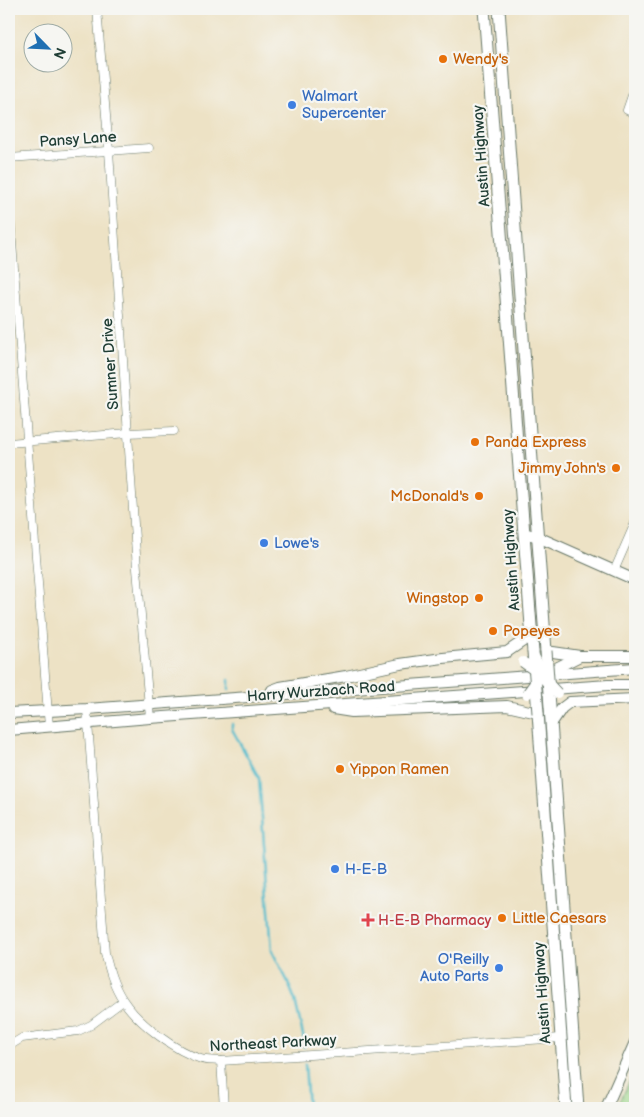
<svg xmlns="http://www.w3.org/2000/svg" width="644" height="1117" viewBox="0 0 644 1117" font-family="'Balsamiq Sans',sans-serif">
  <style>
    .green { fill: #9dd689; stroke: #5e8a5e }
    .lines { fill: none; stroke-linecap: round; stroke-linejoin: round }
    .stream { stroke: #4fbbcc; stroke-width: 2.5 }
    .street-casing { stroke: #677767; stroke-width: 9 }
    .secondary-casing { stroke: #677767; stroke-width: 12 }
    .primary-casing { stroke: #677767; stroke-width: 13 }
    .street { stroke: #fff; stroke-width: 8 }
    .secondary { stroke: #fff; stroke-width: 10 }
    .primary { stroke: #fff; stroke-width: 11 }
    .secondary-bridge-casing { stroke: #677767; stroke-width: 12; stroke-linecap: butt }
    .primary-bridge-casing { stroke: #677767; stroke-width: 13; stroke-linecap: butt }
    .secondary-bridge { stroke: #fff; stroke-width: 10 }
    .primary-bridge { stroke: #fff; stroke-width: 11 }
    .food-dot { fill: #e8710a; stroke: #f6f6f2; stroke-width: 2 }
    .shop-dot { fill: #3f7fe0; stroke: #f6f6f2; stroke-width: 2 }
    .health-dot { fill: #e0444e; stroke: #f6f6f2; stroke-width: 2 }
    .labels { text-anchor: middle; stroke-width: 4.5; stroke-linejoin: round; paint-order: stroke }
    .food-label { font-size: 15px; fill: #c56008; stroke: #f6f6f2; text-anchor: start }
    .shop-label { font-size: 15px; fill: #366cbe; stroke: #f6f6f2; text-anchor: start }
    .street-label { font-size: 15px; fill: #1f3d34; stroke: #f6f6f2 }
    .health-label { font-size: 15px; fill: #be3a42; stroke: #f6f6f2; text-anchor: start }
  </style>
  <rect width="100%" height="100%" fill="#f6f6f2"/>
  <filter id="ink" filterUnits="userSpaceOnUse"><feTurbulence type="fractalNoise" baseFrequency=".02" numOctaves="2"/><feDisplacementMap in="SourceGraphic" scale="10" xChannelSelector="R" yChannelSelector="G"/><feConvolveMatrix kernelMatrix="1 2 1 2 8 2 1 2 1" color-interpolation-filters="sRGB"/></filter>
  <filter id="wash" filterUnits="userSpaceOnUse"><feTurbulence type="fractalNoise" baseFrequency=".0096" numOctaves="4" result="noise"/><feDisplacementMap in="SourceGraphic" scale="20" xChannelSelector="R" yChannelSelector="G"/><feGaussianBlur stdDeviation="1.12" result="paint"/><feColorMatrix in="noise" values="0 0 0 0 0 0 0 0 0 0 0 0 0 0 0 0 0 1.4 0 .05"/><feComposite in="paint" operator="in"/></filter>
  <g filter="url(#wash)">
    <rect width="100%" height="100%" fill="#ede2c5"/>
    <polygon class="green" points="635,1068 635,1108 617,1108"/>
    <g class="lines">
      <g class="stream">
        <polyline points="229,680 229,689"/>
        <polyline points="232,724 232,729 259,778 272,951 287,980 295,1000 303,1035 304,1047"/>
        <polyline points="305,1064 308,1108"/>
      </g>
    </g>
  </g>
  <g filter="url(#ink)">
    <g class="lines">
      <g class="street-casing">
        <g id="street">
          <polyline points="97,9 109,151 137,569 150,718"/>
          <polyline points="635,87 627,110 635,114"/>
          <polyline points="9,158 149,148"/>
          <polyline points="9,203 49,727"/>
          <polyline points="9,443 128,433 174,431"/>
          <polyline points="614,571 635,523"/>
          <path d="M87,709L105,953C109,969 113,985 123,1000C138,1023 175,1051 201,1059C207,1061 214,1060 221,1061L560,1038"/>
          <polyline points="9,1046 22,1038 78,1031 91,1025 123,1001"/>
          <polyline points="221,1061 224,1108"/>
        </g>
      </g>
      <g class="secondary-casing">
        <g id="secondary">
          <polyline points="524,533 538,537 635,580"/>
          <polyline points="546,651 580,656 635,656"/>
          <polyline points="556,668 580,656"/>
          <polyline points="272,690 280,687 346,676 400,664 443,658 507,652 532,635"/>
          <polyline points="333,709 352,712 507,706 538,713"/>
          <polyline points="9,713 87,709 635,668"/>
          <polyline points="551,724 562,708 570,702 635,699"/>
          <polyline points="9,730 150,718 608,685 635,685"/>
          <polyline points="606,1108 635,1042"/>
        </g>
      </g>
      <g class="primary-casing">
        <g id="primary">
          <polyline points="484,9 533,652"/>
          <polyline points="499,9 546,651"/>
          <polyline points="549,693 578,1108"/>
          <polyline points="538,713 566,1108"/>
        </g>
      </g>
      <use href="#street" class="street"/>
      <use href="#secondary" class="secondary"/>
      <use href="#primary" class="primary"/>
      <g class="secondary-bridge-casing">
        <g id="secondary-bridge">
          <polyline points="535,658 545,680 557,693"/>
          <polyline points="523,662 534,670 538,675"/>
          <polyline points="527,694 538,679"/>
        </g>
      </g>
      <g class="primary-bridge-casing">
        <g id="primary-bridge">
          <polyline points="546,651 549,693"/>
          <polyline points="533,652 538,713"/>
        </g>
      </g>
      <use href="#secondary-bridge" class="secondary-bridge"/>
      <use href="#primary-bridge" class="primary-bridge"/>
    </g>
  </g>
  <g class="food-dot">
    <circle cx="443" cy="59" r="5"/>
    <circle cx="475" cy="442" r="5"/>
    <circle cx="616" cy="468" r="5"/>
    <circle cx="479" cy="496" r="5"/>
    <circle cx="479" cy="598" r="5"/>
    <circle cx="493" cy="631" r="5"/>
    <circle cx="340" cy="769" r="5"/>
    <circle cx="502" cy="918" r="5"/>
  </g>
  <g class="shop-dot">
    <circle cx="292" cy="105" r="5"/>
    <circle cx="264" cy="543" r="5"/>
    <circle cx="335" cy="869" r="5"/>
    <circle cx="499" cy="968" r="5"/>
  </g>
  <path class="health-dot" d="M365.5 912.5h5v5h5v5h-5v5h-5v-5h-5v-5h5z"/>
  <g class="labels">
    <g class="food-label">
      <text x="453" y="64">Wendy's</text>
      <text x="485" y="447">Panda Express</text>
      <text x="606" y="473" text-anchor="end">Jimmy John's</text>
      <text x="469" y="501" text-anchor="end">McDonald's</text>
      <text x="469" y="603" text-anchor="end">Wingstop</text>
      <text x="503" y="636">Popeyes</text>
      <text x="350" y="774">Yippon Ramen</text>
      <text x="512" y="923">Little Caesars</text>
    </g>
    <g class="shop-label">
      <text x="302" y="101">Walmart<tspan x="302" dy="17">Supercenter</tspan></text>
      <text x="274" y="548">Lowe's</text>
      <text x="345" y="874">H-E-B</text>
      <text x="489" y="964" text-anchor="end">O'Reilly<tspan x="489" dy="17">Auto Parts</tspan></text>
    </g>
    <g class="street-label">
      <text transform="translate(78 139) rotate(-4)" y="5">Pansy Lane</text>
      <text transform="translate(481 156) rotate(-94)" y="5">Austin Highway</text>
      <text transform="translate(110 364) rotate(-94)" y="5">Sumner Drive</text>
      <text transform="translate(511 560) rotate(-94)" y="5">Austin Highway</text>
      <text transform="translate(321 691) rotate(-4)" y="5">Harry Wurzbach Road</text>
      <text transform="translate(542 993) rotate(-94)" y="5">Austin Highway</text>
      <text transform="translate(273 1043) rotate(-3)" y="5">Northeast Parkway</text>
    </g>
    <g class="health-label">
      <text x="378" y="925">H-E-B Pharmacy</text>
    </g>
  </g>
  <rect width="644" height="1117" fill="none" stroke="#f6f6f2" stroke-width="30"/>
  <g transform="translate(48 48) rotate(114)"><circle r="24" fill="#f6f6f2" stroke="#a0aca6"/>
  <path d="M0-4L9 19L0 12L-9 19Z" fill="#1f6fb2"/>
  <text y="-8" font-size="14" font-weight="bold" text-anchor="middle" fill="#1f3d34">N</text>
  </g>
</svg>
